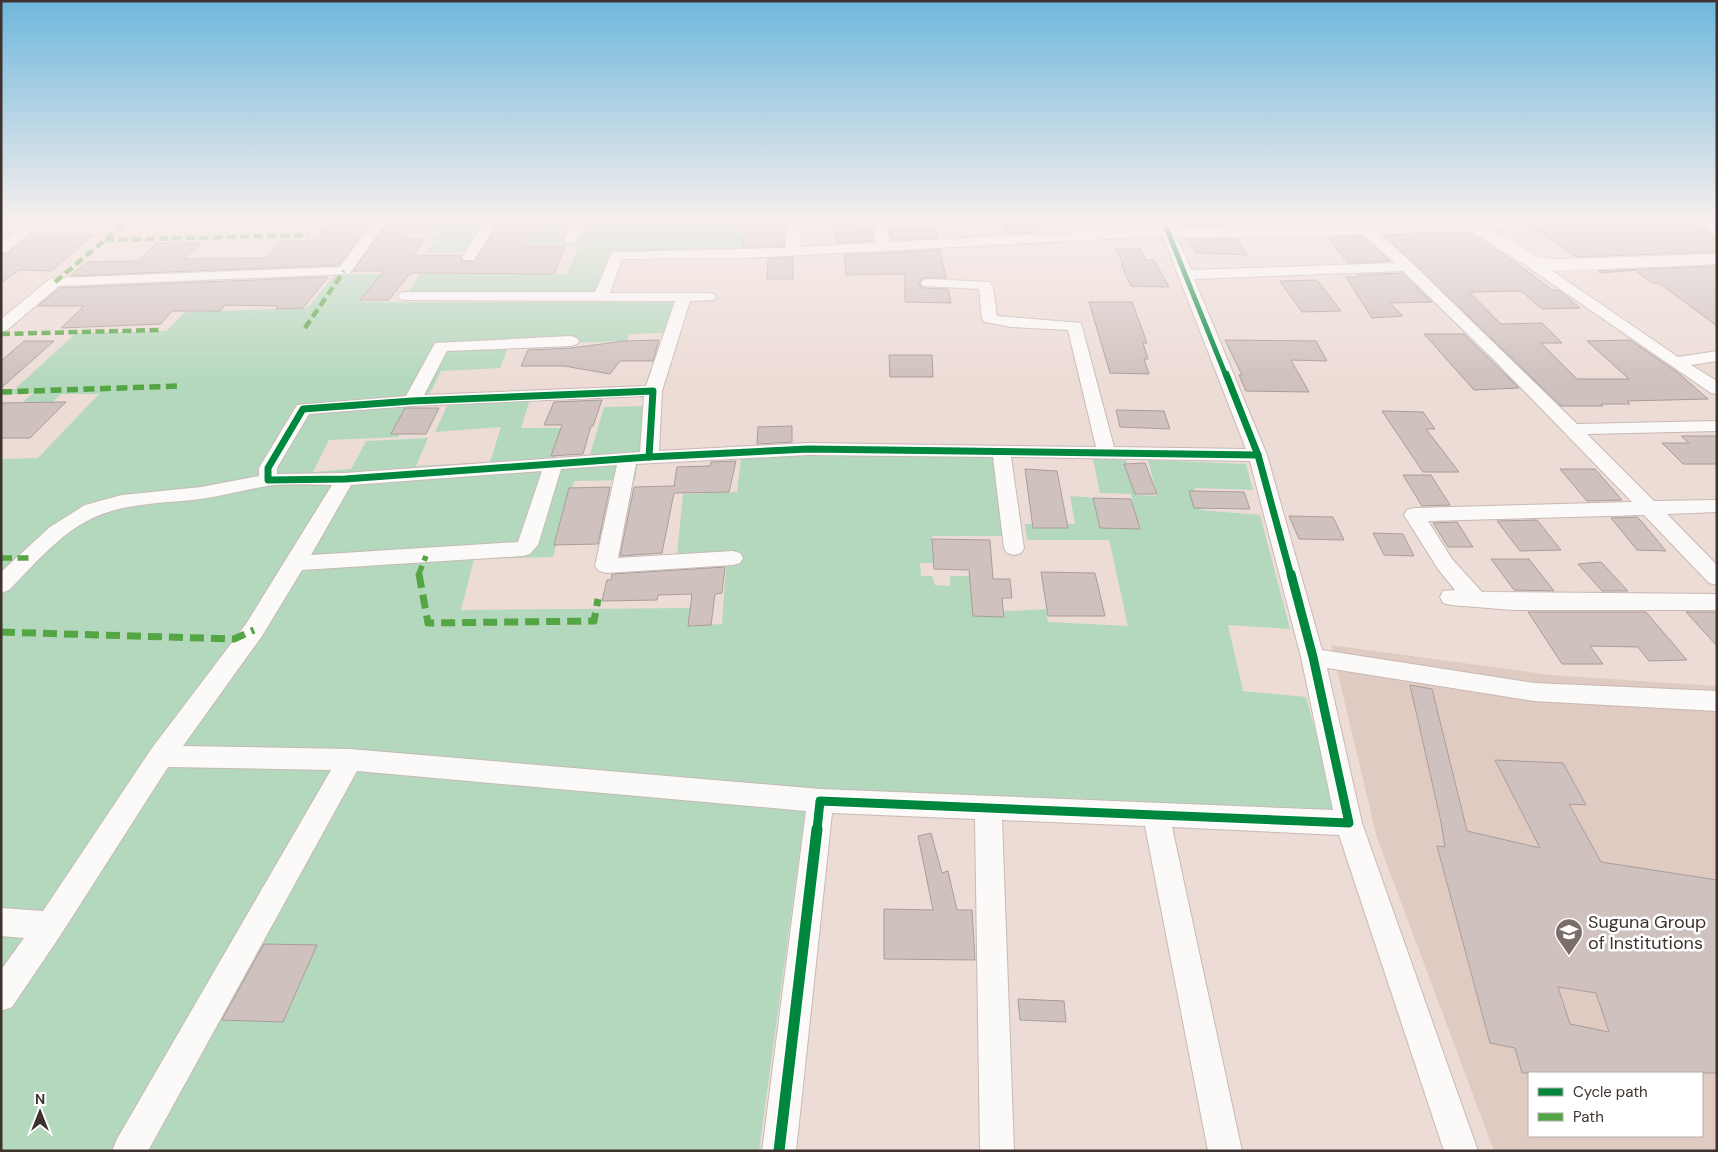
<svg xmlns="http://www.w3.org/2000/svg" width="1718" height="1152" viewBox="0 0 1718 1152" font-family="'DM Sans',sans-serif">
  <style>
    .education { fill: #e0cbc3; fill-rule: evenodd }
    .green { fill: #b4d8bd }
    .building { fill: #cfc2be; stroke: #aa9c99; fill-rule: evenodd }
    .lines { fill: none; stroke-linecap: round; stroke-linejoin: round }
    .street-casing { stroke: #c7b9b5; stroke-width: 2 }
    .secondary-casing { stroke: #c7b9b5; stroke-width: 1 }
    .street { fill: #fcfaf9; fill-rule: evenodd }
    .secondary { fill: #fcfaf9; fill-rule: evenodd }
    .quiet-far2 { stroke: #54a543; stroke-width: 4.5; stroke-dasharray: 9 4.5; stroke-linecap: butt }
    .quiet-far1 { stroke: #54a543; stroke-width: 5.5; stroke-dasharray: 11 5.5; stroke-linecap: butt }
    .quiet { stroke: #54a543; stroke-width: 7; stroke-dasharray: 14 7; stroke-linecap: butt }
    .cycleway-far3-casing { stroke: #fff; stroke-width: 7 }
    .cycleway-far2-casing { stroke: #fff; stroke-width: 9 }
    .cycleway-far1-casing { stroke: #fff; stroke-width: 12 }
    .cycleway-casing { stroke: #fff; stroke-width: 14 }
    .cycleway-far3 { stroke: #00873e; stroke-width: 5 }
    .cycleway-far2 { stroke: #00873e; stroke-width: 7 }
    .cycleway-far1 { stroke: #00873e; stroke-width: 9 }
    .cycleway { stroke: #00873e; stroke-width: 11 }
    .labels { text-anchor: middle; stroke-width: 5; stroke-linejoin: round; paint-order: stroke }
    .near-poi-label { font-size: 18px; fill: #3e322e; stroke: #fff; text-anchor: start }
  </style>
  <rect width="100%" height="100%" fill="#eddcd6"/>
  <path class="education" d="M1331,645L1551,675L1717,686V1151H1494L1377,838ZM1529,1073H1702V1136H1529Z"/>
  <g class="green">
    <polygon points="421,218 496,218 475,253 427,252 441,231 412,231"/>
    <polygon points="540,218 745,219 746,230 785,229 787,249 612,253 598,290 591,293 408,292 420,274 567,274 579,246 525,246"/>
    <polygon points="336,274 382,274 362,302 671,302 674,304 664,333 629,334 627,341 509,345 500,368 441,371 424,405 412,407 398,437 329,440 313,472 351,469 366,441 428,438 416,466 490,462 501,427 435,432 448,404 530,400 521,428 563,428 555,459 589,458 604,407 647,406 635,480 574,481 553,557 474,559 461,610 694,608 691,626 722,624 727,553 677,555 683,494 737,492 741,459 812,453 995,454 1006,536 932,536 933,563 920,563 921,576 932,576 935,585 950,586 950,576 970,576 975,613 1046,609 1048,622 1128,626 1109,540 1027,540 1025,524 1075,524 1070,496 1099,498 1108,528 1139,529 1131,494 1100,493 1093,459 1126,460 1136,495 1157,496 1148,460 1246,464 1253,490 1195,488 1201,510 1260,515 1290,629 1228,625 1243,691 1306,697 1338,814 808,790 759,1151 1,1151 1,459 38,458 99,394 61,394 34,420 3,421 33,393 1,395 1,389 15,389 76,333 166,331 185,312 307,308"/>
  </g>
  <g class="building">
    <polygon points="335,218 374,218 339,265 70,276 87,262 138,261 157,243 201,243 184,259 266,258 281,241 316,240"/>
    <polygon points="391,218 416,218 402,239 424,239 413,256 461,255 462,261 474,262 502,218 539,218 525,247 565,247 554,274 410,273 389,300 360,300 384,271 353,271"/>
    <polygon points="745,218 781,218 781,220 783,220 784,230 781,237 784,237 784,246 743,247"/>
    <polygon points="836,218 860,218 861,231 872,231 874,241 836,243"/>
    <polygon points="1002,218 1029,218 1035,233 1007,234"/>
    <polygon points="1173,218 1214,218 1219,226 1182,224"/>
    <polygon points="1313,218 1345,218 1351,222 1317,223"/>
    <polygon points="1691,222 1717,238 1717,252 1577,257 1532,227"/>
    <polygon points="937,230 938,238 891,240 889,231"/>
    <polygon points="1470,233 1504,254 1552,290 1559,290 1580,308 1542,309 1521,291 1469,292 1501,324 1542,323 1562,343 1541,343 1577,379 1629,379 1587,341 1630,340 1677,372 1708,399 1627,401 1630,404 1601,404 1603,406 1561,406 1384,235"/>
    <polygon points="31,235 94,235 51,271 19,270 1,283 1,255 7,253"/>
    <polygon points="1362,236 1390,261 1348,263 1327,237"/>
    <polygon points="1187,239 1237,239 1247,255 1196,253"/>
    <polygon points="1140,248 1146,260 1154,260 1169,287 1131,286 1121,264 1123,264 1116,249"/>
    <polygon points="940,250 946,278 923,278 919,284 923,288 948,289 951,303 905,302 905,274 846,275 844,255"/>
    <polygon points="793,257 793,279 767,279 768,259"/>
    <polygon points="1717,266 1717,326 1659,283 1652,283 1635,270 1601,273 1598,271"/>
    <polygon points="1402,273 1432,302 1390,303 1403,316 1372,318 1346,277 1359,277 1357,275"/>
    <polygon points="328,277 303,308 276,309 278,306 225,305 220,311 172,311 161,324 61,328 84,306 38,306 60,288"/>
    <polygon points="1317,280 1341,311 1302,312 1280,281"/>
    <polygon points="1089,302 1132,302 1147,343 1143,343 1148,359 1144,359 1149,374 1110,373"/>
    <polygon points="1424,334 1464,334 1519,388 1474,390"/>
    <polygon points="659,340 653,361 620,361 610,374 564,366 521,366 528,350 571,348 624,341"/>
    <polygon points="1225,340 1316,341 1327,361 1291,360 1309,392 1246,391 1239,375 1242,375"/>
    <polygon points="24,341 54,341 1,388 1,361"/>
    <polygon points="889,355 932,355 933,377 890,377"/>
    <polygon points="602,400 593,426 591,426 583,454 551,456 562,425 544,425 554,402"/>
    <polygon points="66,402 30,438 1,438 1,403"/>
    <polygon points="405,408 439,408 426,434 391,434"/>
    <polygon points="1116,410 1164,411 1170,429 1120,427"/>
    <polygon points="1382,411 1423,412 1435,429 1426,429 1459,472 1423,472"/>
    <polygon points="792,426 792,442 757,444 758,427"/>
    <polygon points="1681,436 1717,436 1717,464 1683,464 1662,443 1689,443"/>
    <polygon points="736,461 729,492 674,493 662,553 620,556 634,487 674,486 677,467 710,466 711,462"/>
    <polygon points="1145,463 1157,494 1135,494 1124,464"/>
    <polygon points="1025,469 1057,471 1068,528 1033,528"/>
    <polygon points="1560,469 1595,469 1622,500 1587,501"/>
    <polygon points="1403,475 1431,475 1450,505 1422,506"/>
    <polygon points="610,487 598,544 554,545 569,488"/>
    <polygon points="1189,491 1244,492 1250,509 1194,508"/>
    <polygon points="1093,498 1131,499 1140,529 1100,528"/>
    <polygon points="1289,516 1333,517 1344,540 1299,539"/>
    <polygon points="1637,517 1642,522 1666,551 1637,550 1611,518"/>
    <polygon points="1537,520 1561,550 1520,551 1497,521"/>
    <polygon points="1457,522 1473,547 1448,547 1433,523"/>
    <polygon points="1373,533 1403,534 1414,556 1384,555"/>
    <polygon points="932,539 990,540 993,579 1010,579 1012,598 1002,598 1004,617 973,616 969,570 934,569"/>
    <polygon points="1491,559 1529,559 1554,591 1514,590"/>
    <polygon points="1601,562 1628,591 1602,591 1578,564"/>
    <polygon points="725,567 722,593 715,594 711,625 688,626 692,594 658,595 657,600 602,601 607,580 611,580 612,574"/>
    <polygon points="1041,572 1095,573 1105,616 1048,616"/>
    <polygon points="1528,612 1646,612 1687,660 1649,661 1638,647 1590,646 1603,664 1562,664"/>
    <polygon points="1686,612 1717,612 1717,646"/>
    <path d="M1410,685L1432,689L1467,831L1540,848L1495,760L1563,763L1586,805L1569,804L1601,862L1717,880V1073H1522L1515,1048L1490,1043L1437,846L1445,847L1441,822ZM1558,987L1596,993L1609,1032L1570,1024Z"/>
    <polygon points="931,833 942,873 948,871 957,910 972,910 975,960 884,959 884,909 933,910 918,836"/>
    <polygon points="264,944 317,945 283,1022 222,1020"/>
    <polygon points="1018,999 1064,1001 1066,1022 1020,1020"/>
  </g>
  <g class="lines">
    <g class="street-casing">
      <g id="street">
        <polygon points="33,218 48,218 6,252 1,253 1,242"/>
        <polygon points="376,218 389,218 349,274 59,286 7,330 1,332 1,319 50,279 55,278 340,267"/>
        <polygon points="487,218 500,218 474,260 464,260 462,257"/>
        <polygon points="574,218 587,218 578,240 571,244 564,240"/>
        <path d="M785,218H799L800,247L876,243L872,218H884L890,242L1160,228L1161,224L1166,223L1173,227L1191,270L1395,263L1360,231L1358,228L1360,225H1370L1413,264L1577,424L1717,421V431L1587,434L1654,501L1717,500V512L1667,514L1717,565V585L1709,583L1644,515L1428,521L1452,559L1482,592L1717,594V610H1513L1451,605L1443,603L1440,597L1443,591L1455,590L1438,569L1404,515L1407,510L1414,508L1632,502L1494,360L1403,271L1194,279L1267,455L1322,650L1534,683L1717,691V711L1534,701L1327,668L1362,823L1478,1151H1444L1339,835L1172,827L1242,1151H1208L1145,826L1002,820L1014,1151H980L975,819L832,813L796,1151H762L806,811L357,771L148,1151H112L117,1139L331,770L168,767L60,936L12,1007L1,1011V970L24,938L1,936V908L43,911L152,748L246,624L332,485C311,485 288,483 267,486C244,490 222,496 200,499C161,504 120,502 85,522C55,539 32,567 9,590L1,593V572L50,527L85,505L122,495L201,487L259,476V468L297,405L406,396L435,343L571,336L577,338L579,341L577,344L571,346L447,351L424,395L646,386L675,301L405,300L400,299L398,296L400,293L405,292H595L612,252L786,248ZM1163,236L1246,449L1114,447L1081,323L997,316L993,287L989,282L928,279L923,280L921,283L923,286L979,289L982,319L985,322L1011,327L1068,330L1096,447L808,443L659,451L662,391L690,301L714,300L716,297L714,294L709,293H610L622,259L747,258ZM644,396L640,452L345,473L277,474V468L309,414L412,406ZM808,455L993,457L1004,548L1007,553L1014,555L1021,553L1024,548L1011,457L1250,461L1301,657L1333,810L820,789L350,749L183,746L262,636L302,570L523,556L530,554L538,545L561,469L617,465L595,566L599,571L606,573L733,565L740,563L743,558L740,553L733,551L618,558L636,464ZM542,471L518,542L311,555L351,485Z"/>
        <polygon points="1262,218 1276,218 1289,230 1282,234 1277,233"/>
        <polygon points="1423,218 1437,218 1445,226 1438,230 1433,229"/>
        <polygon points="1524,218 1635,218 1628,222 1532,225 1473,230 1466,226 1473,222"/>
        <polygon points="1688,218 1704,218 1717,226 1717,236"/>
        <polygon points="1520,251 1525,252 1678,357 1717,351 1717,361 1691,365 1717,381 1717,394 1711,393 1515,258 1513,255 1515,252"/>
      </g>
    </g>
    <g class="secondary-casing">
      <path id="secondary" d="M1152,218H1169L1181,226L1198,228L1473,221L1495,230L1533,254L1540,258L1558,259L1717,254V264L1558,271L1541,269L1520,262L1471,231L1198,238C1179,237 1162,235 1152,218Z"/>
    </g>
    <use href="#street" class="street"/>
    <use href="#secondary" class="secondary"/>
    <g class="quiet-far2">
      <polyline points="105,240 309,235"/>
      <polyline points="55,282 131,218"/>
      <polyline points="305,328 344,271"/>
      <polyline points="1,334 159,330"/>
    </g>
    <g class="quiet-far1">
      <polyline points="1,392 180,386"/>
      <polyline points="1,558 29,558"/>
      <polyline points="418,576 426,556"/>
    </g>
    <g class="quiet">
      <polyline points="419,574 428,623 594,621 598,599"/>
      <polyline points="1,632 234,639 254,630"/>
    </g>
    <g class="cycleway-far3-casing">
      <polyline id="cycleway-far3" points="1166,227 1226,376"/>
    </g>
    <g class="cycleway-far2-casing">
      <g id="cycleway-far2">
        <polyline points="1226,374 1258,455 1291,576"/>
        <polygon points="653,391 649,457 345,479 268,480 268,468 303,409 412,401"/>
        <polyline points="649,457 808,449 1258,455"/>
      </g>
    </g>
    <g class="cycleway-far1-casing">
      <polyline id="cycleway-far1" points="817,830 820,801 1349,823 1313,657 1291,574"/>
    </g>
    <g class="cycleway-casing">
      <polyline id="cycleway" points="779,1151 817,829"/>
    </g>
    <use href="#cycleway-far3" class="cycleway-far3"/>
    <use href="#cycleway-far2" class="cycleway-far2"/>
    <use href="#cycleway-far1" class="cycleway-far1"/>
    <use href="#cycleway" class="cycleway"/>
  </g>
  <linearGradient id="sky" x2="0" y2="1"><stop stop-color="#6eb7dd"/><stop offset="0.58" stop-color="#f7efed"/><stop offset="1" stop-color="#f7efed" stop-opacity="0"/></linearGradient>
  <rect width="1718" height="379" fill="url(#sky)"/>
  <defs>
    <g id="university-pin" transform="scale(1.4375)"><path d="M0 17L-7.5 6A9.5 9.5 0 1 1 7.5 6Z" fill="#7b6e69" stroke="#fff"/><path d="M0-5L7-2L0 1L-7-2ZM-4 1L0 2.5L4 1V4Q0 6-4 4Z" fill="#fff"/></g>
  </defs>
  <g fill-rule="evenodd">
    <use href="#university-pin" x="1569" y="932"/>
  </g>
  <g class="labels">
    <g class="near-poi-label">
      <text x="1588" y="928">Suguna Group<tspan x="1588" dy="21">of Institutions</tspan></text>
    </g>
  </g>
  <rect width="1718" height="1152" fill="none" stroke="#3e322e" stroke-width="5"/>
  <rect x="1528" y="1072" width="175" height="65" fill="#ffffff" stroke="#b2adab"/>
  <rect x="1538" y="1088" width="25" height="8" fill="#00873e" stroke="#b2adab"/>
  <text x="1573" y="1097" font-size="15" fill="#3e322e">Cycle path</text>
  <rect x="1538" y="1113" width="25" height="8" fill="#54a543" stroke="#b2adab"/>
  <text x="1573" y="1122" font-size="15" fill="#3e322e">Path</text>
  <g transform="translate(40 1112)" stroke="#ffffff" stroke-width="4" paint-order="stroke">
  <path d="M0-4L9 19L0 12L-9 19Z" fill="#3e322e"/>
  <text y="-8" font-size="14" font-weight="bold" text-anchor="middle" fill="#3e322e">N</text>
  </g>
</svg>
